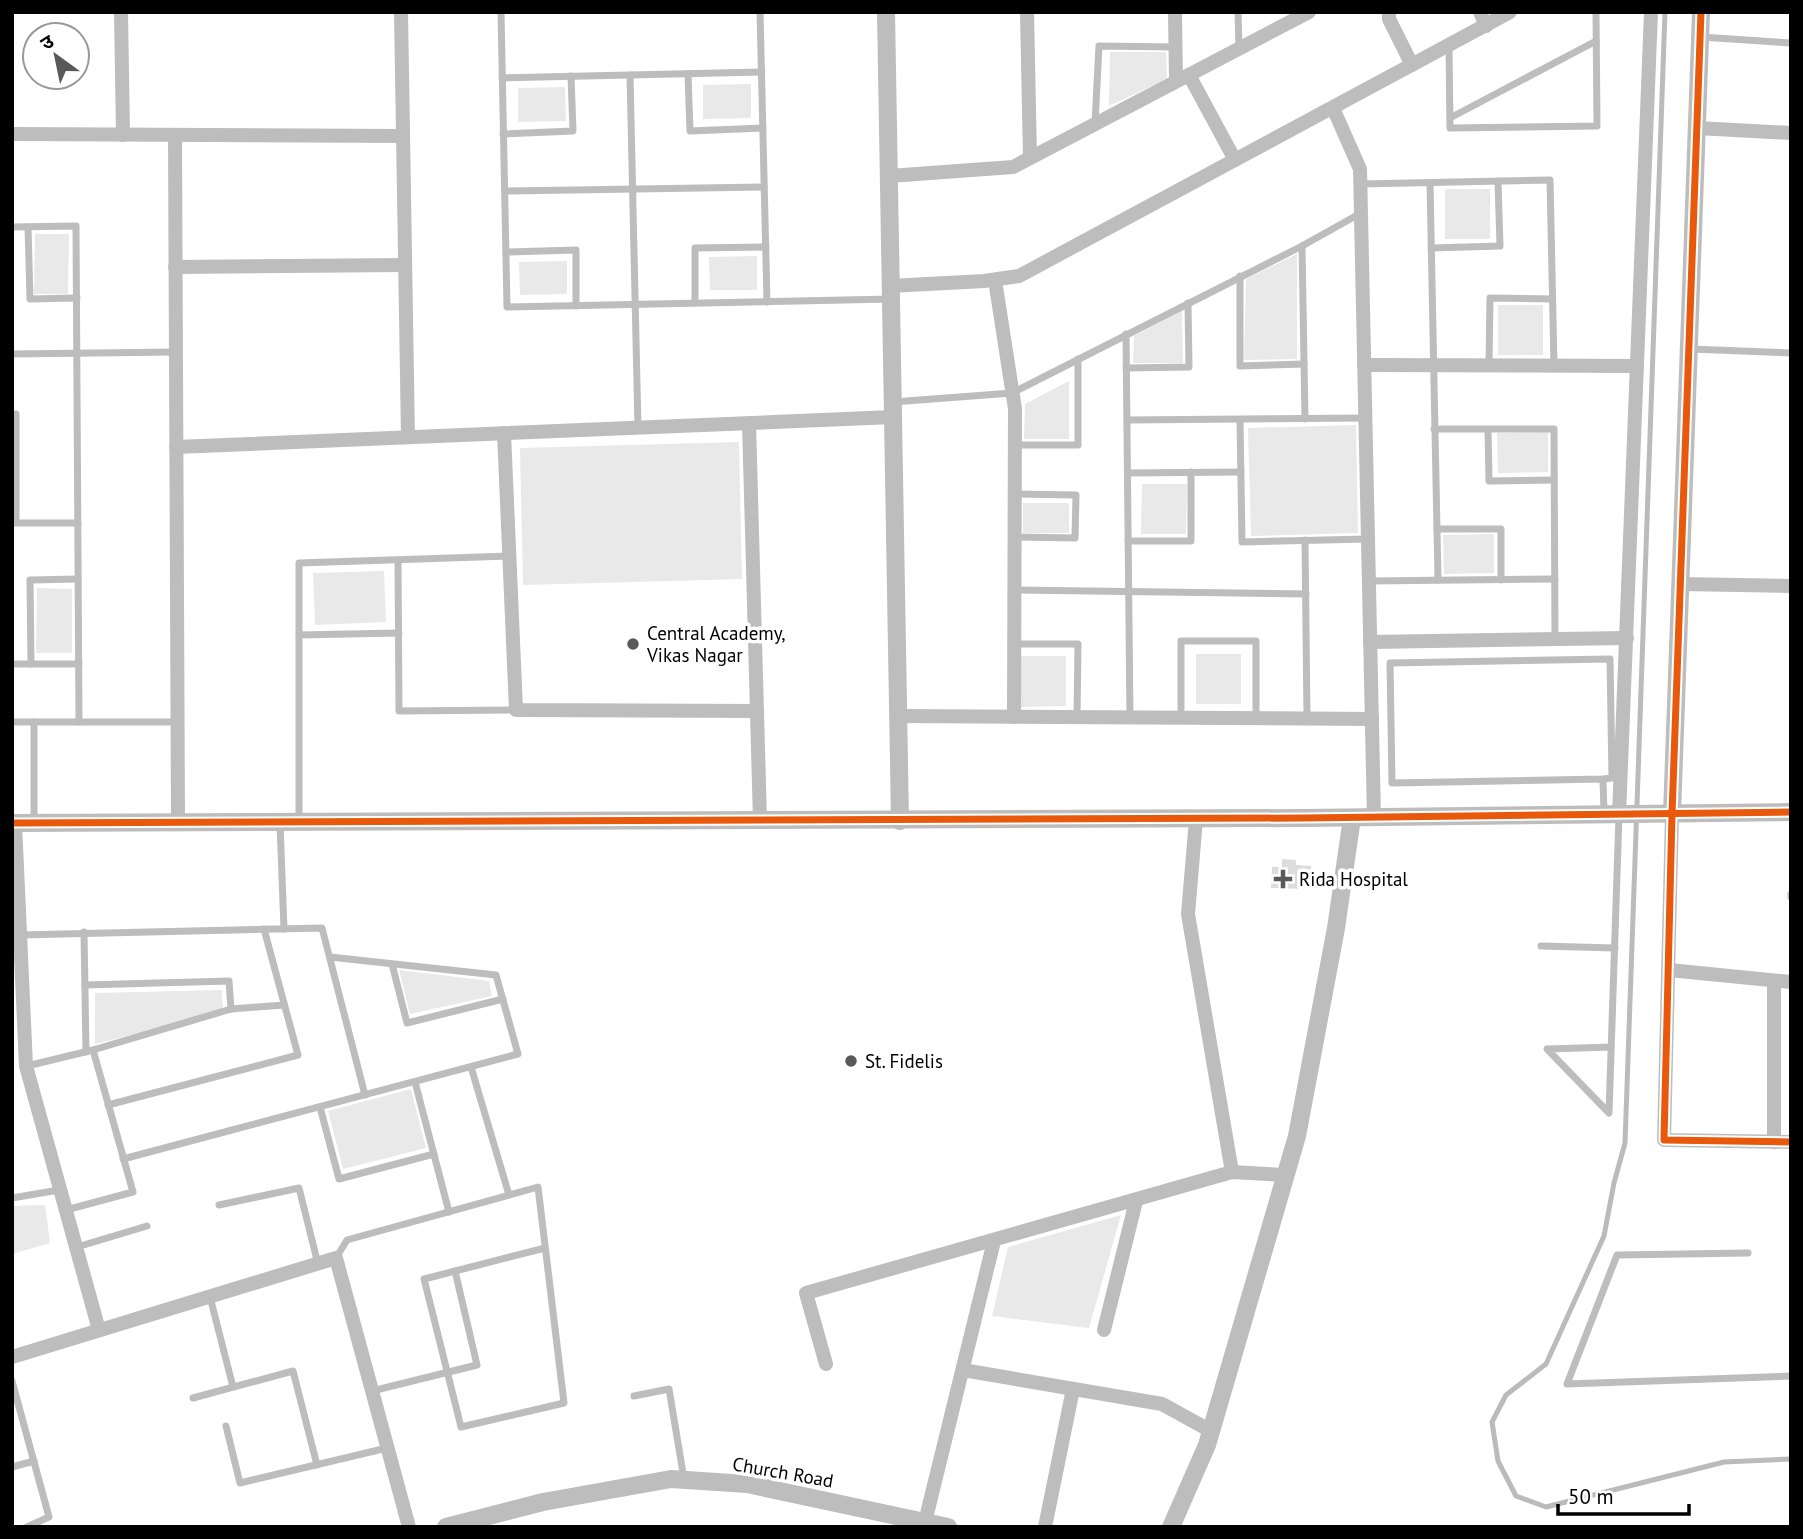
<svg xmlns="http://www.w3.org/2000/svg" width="1803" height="1539" viewBox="0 0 1803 1539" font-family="'PT Sans','Noto Sans Devanagari',sans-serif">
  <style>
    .green { fill: #e9e9e9 }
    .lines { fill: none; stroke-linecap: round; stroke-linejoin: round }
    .stream { stroke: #bbb; stroke-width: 5 }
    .building { fill: #dcdcdc }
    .service { stroke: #bdbdbd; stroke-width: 7 }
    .minor { stroke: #bdbdbd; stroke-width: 14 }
    .tertiary { stroke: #bdbdbd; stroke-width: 18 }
    .cycleway-casing { stroke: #fff; stroke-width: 11 }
    .cycleway { stroke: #e8590c; stroke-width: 7 }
    .poi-dot { fill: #595959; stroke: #fff; stroke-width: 2.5 }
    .labels { text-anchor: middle; stroke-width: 7; stroke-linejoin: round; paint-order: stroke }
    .poi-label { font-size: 19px; fill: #000; stroke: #fff; text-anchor: start }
    .street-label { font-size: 19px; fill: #000; stroke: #fff }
  </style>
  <rect width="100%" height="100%" fill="#fff"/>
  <g class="green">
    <polygon points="1110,52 1166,52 1167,79 1109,106"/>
    <polygon points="751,84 751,118 703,119 703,85"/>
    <polygon points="565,87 566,121 518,122 518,88"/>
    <rect x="1445" y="189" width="45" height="50"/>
    <polygon points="35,234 69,234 68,294 34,294"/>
    <polygon points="1297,254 1297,359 1244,360 1246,279"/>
    <polygon points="757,256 757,290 710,290 709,257"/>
    <polygon points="567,261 567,294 520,295 519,262"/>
    <rect x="1498" y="305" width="45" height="50"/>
    <polygon points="1182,311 1183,363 1133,363 1134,336"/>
    <polygon points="1069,381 1069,439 1024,439 1025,404"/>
    <polygon points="1356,425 1358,533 1251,536 1248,428"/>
    <polygon points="1548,432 1548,472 1498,473 1497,433"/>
    <polygon points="739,442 742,579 523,585 520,448"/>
    <polygon points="1142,484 1187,484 1186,534 1141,534"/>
    <rect x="1023" y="503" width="46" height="30"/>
    <polygon points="1494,534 1494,573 1444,574 1443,535"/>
    <polygon points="384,571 386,622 315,625 313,573"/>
    <polygon points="37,588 72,589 72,653 36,653"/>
    <rect x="1196" y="654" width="45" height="50"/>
    <polygon points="1021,656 1066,656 1066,706 1021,707"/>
    <polygon points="399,970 489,981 492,996 410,1014"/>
    <polygon points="222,990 223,1012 95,1044 95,993"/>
    <polygon points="411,1089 426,1148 343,1169 328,1111"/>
    <polygon points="45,1205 50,1243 12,1254 12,1206"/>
    <polygon points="1121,1215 1089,1328 992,1316 1008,1247"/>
  </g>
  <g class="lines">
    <polyline class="stream" points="1665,12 1625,1143 1614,1183 1604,1236 1546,1364 1506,1395 1492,1422 1498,1461 1516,1496 1546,1507 1724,1462 1791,1459"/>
  </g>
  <polygon class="building" points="1282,859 1296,860 1296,865 1311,866 1309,889 1271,888 1272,867 1282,867"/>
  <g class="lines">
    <g class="service">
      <polyline points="501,12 507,307 891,299"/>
      <polyline points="760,12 767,302"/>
      <polyline points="1238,12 1239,48"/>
      <polyline points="1701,37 1791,43"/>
      <polyline points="1449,47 1450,128 1597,126 1596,12"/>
      <polyline points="688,74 690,131 763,128"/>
      <polyline points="630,75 638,428"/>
      <polyline points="502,78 762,72"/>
      <polyline points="1450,118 1596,41"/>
      <polyline points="1095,123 1099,46 1175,47"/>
      <polyline points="503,134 573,131 571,76"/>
      <polyline points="1430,183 1438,580"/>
      <polyline points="1361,184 1550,180 1554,365"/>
      <polyline points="505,191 764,187"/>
      <polyline points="12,227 76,226 79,722"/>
      <polyline points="28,227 30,299 77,298"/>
      <polyline points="1302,246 1305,419"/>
      <polyline points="1431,248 1500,246 1498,181"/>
      <polyline points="506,252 576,250 576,306"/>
      <polyline points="1240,276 1240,366 1304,364"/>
      <polyline points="695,303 695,248 766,247"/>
      <polyline points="1126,334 1130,718"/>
      <polyline points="1690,349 1791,353"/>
      <polyline points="12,354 176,352"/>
      <polyline points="1489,365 1490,298 1552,299"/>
      <polyline points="1126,368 1189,367 1188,303"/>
      <polyline points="893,402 1012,393 1302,246 1361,213"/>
      <polyline points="12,414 16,414 16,523"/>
      <polyline points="1127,420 1366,418"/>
      <polyline points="1240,420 1242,542 1368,539"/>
      <polyline points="1434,429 1554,429 1555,638"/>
      <polyline points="1488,429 1489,481 1554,480"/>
      <polyline points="1014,445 1078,445 1078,359"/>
      <polyline points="1128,473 1241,472"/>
      <polyline points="12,523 78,523"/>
      <polyline points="1437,529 1501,529 1501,580"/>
      <polyline points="1014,537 1075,538 1076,495 1015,494"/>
      <polyline points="1305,540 1307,718"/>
      <polyline points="1128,541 1191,541 1191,472"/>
      <polyline points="398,560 399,711 516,710"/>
      <polyline points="1369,581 1555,579"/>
      <polyline points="1014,590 1306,594"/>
      <polyline points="299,635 399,633"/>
      <polyline points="1014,644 1078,644 1077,717"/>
      <polyline points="12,664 79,664"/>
      <polyline points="31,664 30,580 78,579"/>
      <polyline points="1181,717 1181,641 1256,641 1256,718"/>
      <polyline points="12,722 177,722"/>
      <polyline points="34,722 34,823"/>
      <polyline points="1603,779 1612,778 1610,659 1390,663 1392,783 1603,779 1604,814"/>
      <polyline points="299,822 299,563 509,556"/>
      <polyline points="280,824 284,929"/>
      <polyline points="1791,894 1791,897"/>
      <polyline points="84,932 86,1052"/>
      <polyline points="20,935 322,928 365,1095"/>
      <polyline points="1541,946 1615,948"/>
      <polyline points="392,964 407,1023 503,999"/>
      <polyline points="85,985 229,981 231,1009"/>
      <path d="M1611,1047L1547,1049L1609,1113C1612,1014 1616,914 1619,815"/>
      <polyline points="27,1066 93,1050 231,1009 284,1005"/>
      <polyline points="471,1067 509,1195"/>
      <polyline points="415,1082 449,1212"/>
      <polyline points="108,1105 298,1055 264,929"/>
      <polyline points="320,1107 339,1179 434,1154"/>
      <polyline points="123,1159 518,1054 496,975 330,957"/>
      <polyline points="12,1198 59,1190"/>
      <polyline points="219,1205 299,1188 318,1264"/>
      <polyline points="66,1210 133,1192 93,1050"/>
      <polyline points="77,1247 147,1226"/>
      <polyline points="1748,1253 1617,1255 1567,1384 1791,1376"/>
      <polyline points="336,1258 347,1240 538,1187 564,1403 461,1427 424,1279 545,1248"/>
      <polyline points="210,1297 233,1387"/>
      <polyline points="12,1381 49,1517 27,1527"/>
      <polyline points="372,1391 477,1365 455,1271"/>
      <polyline points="634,1396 669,1389 684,1479"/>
      <polyline points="193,1398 293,1371 317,1465"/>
      <polyline points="226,1426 240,1483 387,1448"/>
      <polyline points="12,1467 34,1461"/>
    </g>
    <g class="minor">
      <polyline points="121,12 123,135"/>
      <polyline points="401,12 408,437"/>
      <polyline points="1027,12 1030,157"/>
      <polyline points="1175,12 1176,81"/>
      <polyline points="1389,12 1389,19 1412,65"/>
      <polyline points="1480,12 1486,26"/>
      <polyline points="1189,75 1235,160"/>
      <polyline points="1333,108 1360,169 1374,818"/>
      <polyline points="1697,128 1791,133"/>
      <polyline points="12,134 403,136"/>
      <polyline points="175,135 178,823"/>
      <polyline points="889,176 1013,167 1309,12"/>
      <polyline points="175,267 405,265"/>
      <polyline points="995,280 1015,409 1014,717"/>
      <polyline points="890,286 984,281 1019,276 1510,12"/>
      <polyline points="1364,365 1637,366"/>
      <polyline points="749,423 760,821"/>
      <polyline points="504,433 516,710 757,711"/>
      <polyline points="176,447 893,417"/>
      <polyline points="1680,584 1791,586"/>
      <polyline points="1370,642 1627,638"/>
      <polyline points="898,716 1372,719"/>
      <polyline points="1672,814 1664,1140 1791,1142"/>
      <polyline points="1619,815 1651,12"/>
      <polyline points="1196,819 1188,914 1232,1172"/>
      <polyline points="15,823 26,1066 99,1330"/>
      <polyline points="1669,970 1791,982"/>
      <polyline points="1774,1142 1774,981"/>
      <polyline points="1104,1330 1136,1201"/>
      <polyline points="12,1357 336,1258 409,1527"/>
      <polyline points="826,1364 806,1293 1232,1172 1285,1175"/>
      <polyline points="963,1370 1162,1404 1211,1431"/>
      <polyline points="925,1522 994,1241"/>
      <polyline points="1045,1527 1073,1389"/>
    </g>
    <g class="tertiary">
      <polyline points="886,12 900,821"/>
      <polyline points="1672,814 1701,12"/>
      <polyline points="12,823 1303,818 1791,812"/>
      <polyline points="446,1527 543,1502 671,1479 747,1484 948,1527"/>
      <polyline points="1171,1527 1207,1445 1297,1136 1336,928 1352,818"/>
    </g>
    <g class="cycleway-casing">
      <g id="cycleway">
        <polyline points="1701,12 1672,814 1664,1140 1791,1142"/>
        <polyline points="12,823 1303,818 1791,812"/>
      </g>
    </g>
    <use href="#cycleway" class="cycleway"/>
  </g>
  <g class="poi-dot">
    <circle cx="633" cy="644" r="7"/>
    <path d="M1279.5 868.5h7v7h7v7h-7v7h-7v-7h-7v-7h7z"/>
    <circle cx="851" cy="1061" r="7"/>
  </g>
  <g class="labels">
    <g class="poi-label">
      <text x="647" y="640">Central Academy,<tspan x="647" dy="22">Vikas Nagar</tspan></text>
      <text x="1299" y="886">Rida Hospital</text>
      <text x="865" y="1068">St. Fidelis</text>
    </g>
    <g class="street-label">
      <text transform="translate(783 1472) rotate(10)" y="7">Church Road</text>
    </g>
  </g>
  <rect width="1803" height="1539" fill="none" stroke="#000000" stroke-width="28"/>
  <g transform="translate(56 56) rotate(327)"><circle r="33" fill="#ffffff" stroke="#999999" stroke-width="2"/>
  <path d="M0-5L12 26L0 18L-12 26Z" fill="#595959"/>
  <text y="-10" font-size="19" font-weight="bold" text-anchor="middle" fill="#000000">उ</text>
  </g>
  <path d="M1558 1504v10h131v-10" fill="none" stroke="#000000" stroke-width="3.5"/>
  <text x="1568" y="1504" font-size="21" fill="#000000" stroke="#ffffff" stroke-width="5" paint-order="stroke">50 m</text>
</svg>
